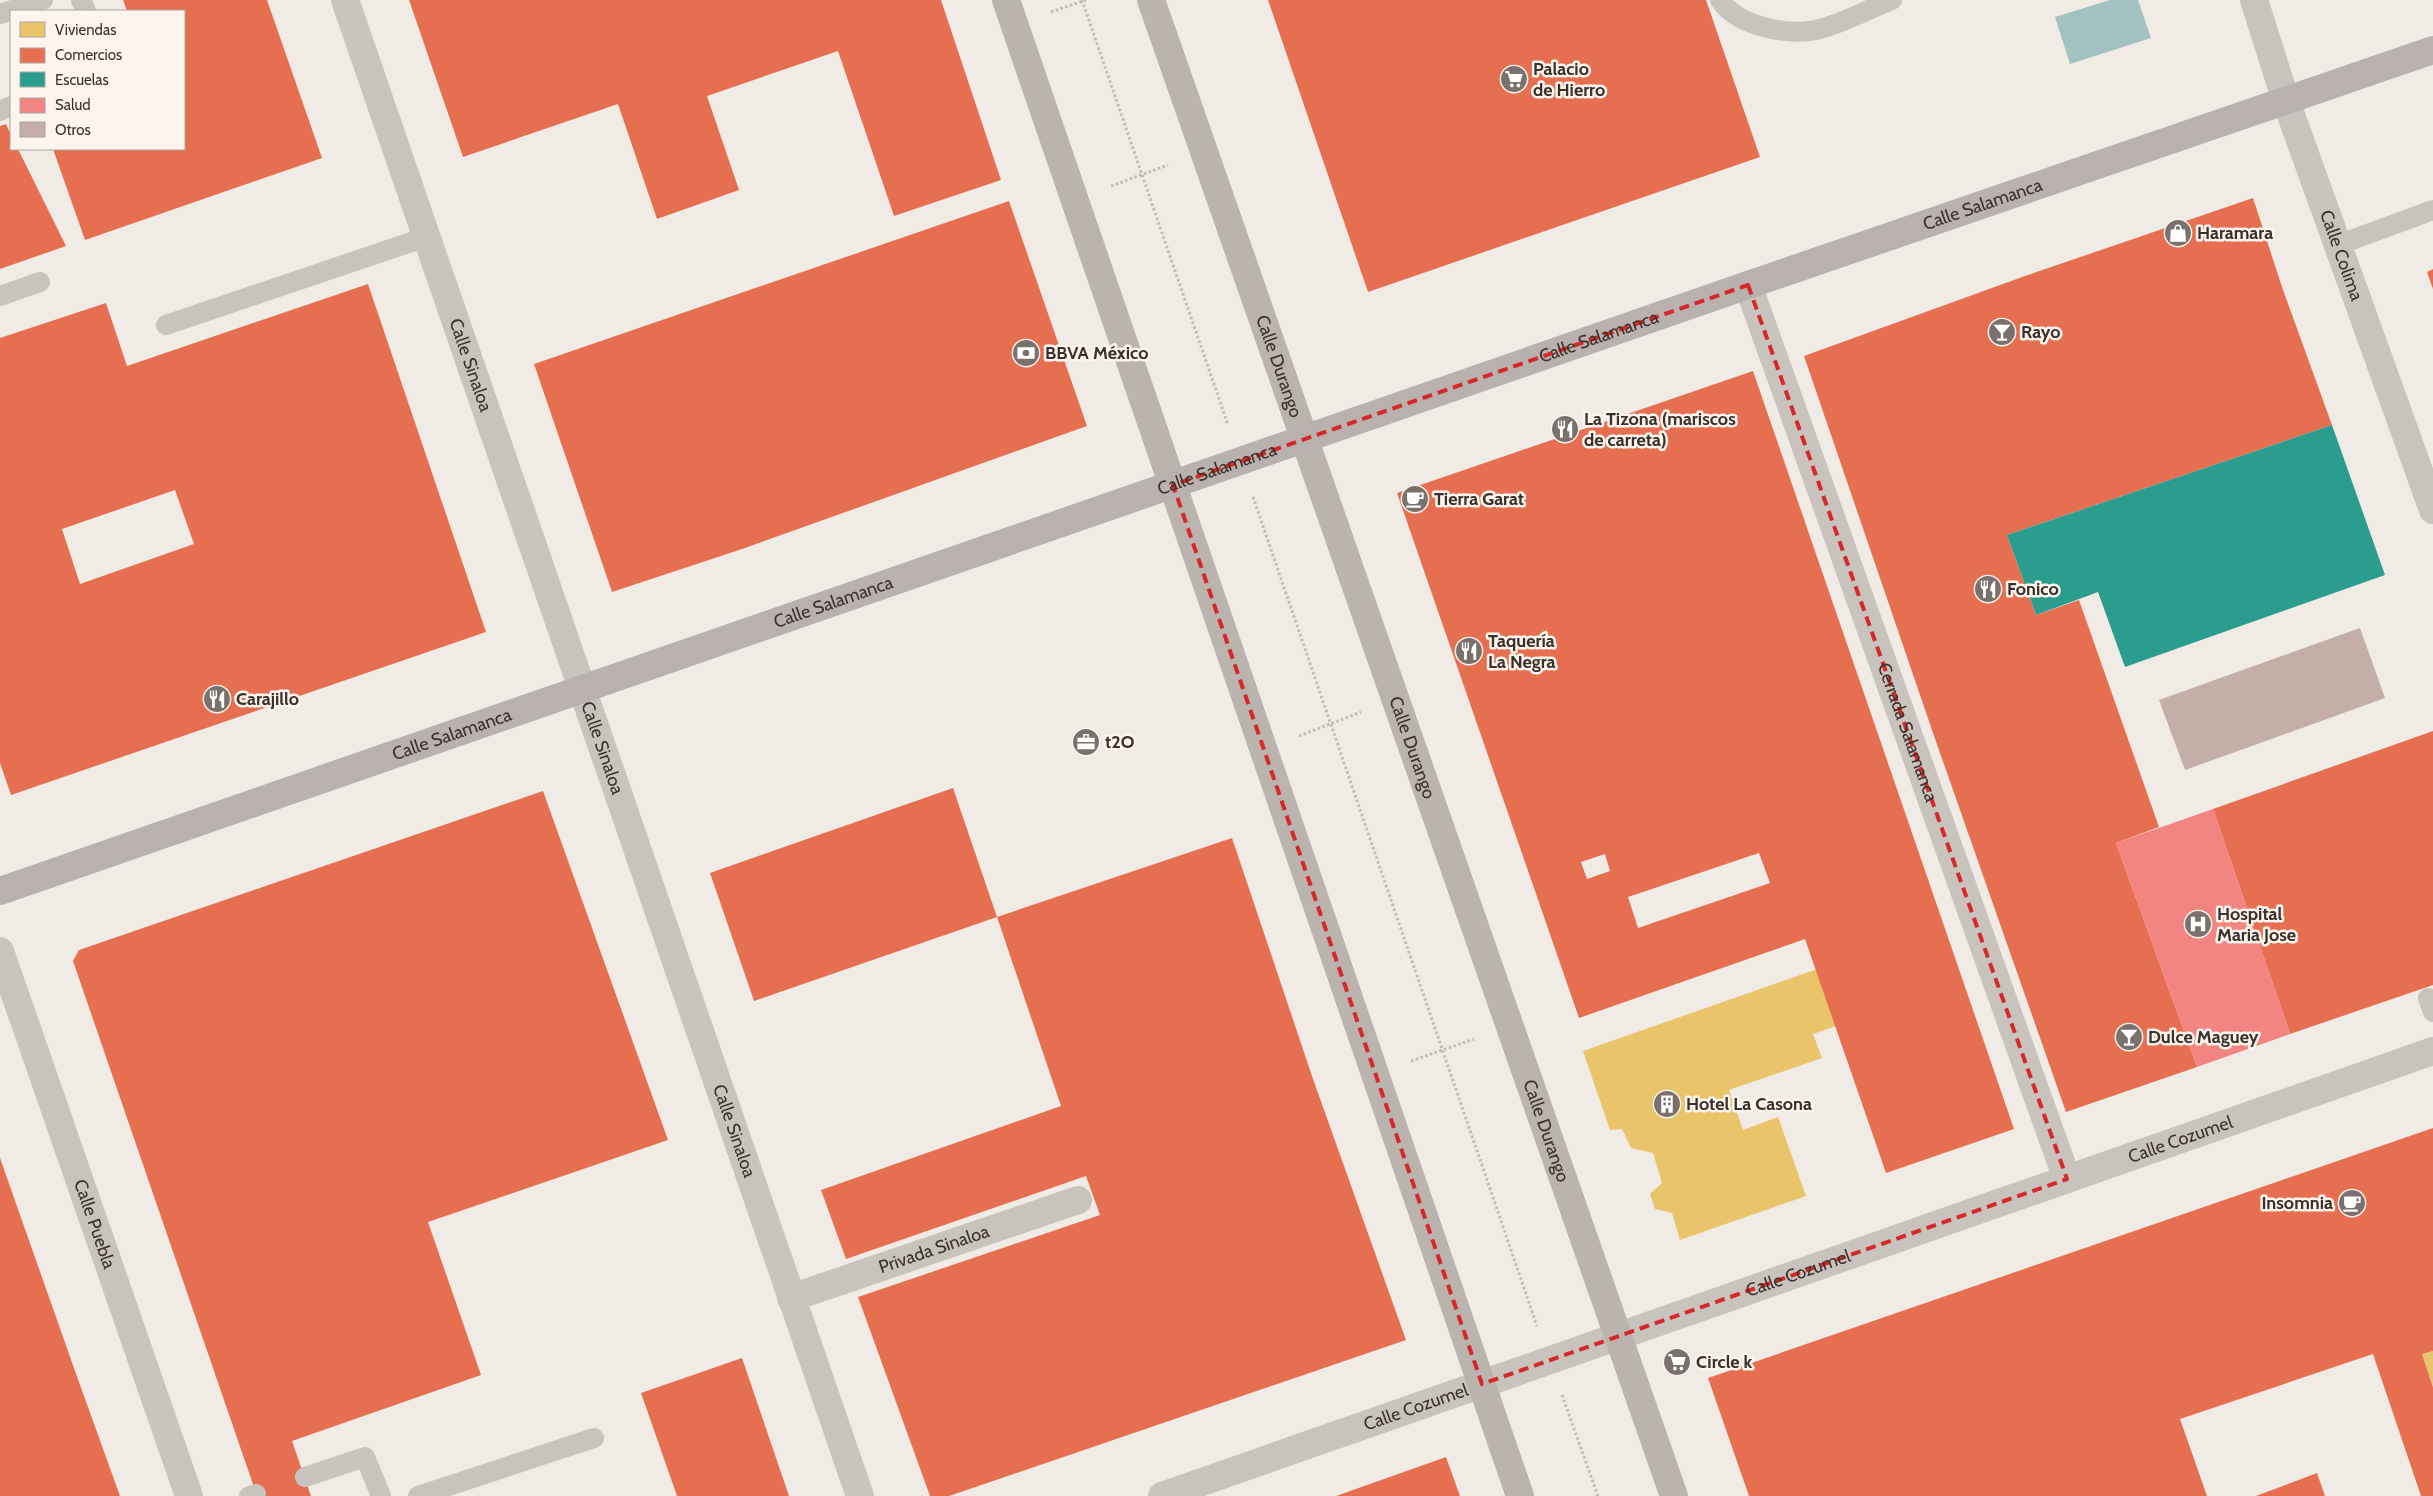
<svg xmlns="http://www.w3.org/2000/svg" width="2433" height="1496" viewBox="0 0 2433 1496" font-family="Cabin,sans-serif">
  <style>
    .water { fill: #a1c2c1 }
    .homes { fill: #e9c46a }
    .shops { fill: #e76f51; fill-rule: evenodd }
    .schools { fill: #2a9d8f }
    .health { fill: #f28482 }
    .building { fill: #c3afa7 }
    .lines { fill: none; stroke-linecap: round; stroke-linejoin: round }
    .path { stroke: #c2bbb6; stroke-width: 3; stroke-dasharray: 2.5 2.5; stroke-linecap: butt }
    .lane { stroke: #c9c3be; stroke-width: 20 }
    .street { stroke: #c9c3be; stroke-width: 28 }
    .secondary { stroke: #bab3ae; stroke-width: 28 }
    .primary { stroke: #b8b1ad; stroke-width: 28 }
    .marked { fill: none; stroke: #d62828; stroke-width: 4; stroke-dasharray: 10 6; stroke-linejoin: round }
    .labels { text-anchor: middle; stroke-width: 5; stroke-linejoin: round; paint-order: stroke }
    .poi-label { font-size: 18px; font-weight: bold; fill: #3b302b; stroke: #fbf5ee; text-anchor: start }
    .street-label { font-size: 18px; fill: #3b302b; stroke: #fbf5ee }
  </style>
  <rect width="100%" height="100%" fill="#f0ebe5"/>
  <polygon class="water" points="2110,0 2138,0 2151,38 2070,64 2055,17"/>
  <g class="homes">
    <polygon points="1817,969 1836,1026 1813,1034 1822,1058 1729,1090 1743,1130 1778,1117 1806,1196 1680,1240 1672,1213 1655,1209 1650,1194 1662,1183 1653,1153 1631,1148 1622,1129 1610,1130 1583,1051"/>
    <polygon points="2433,1351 2433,1386 2422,1354"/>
  </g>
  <g class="shops">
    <polygon points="123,0 267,0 322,158 85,240 53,149 184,149 184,11 127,11"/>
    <polygon points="409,0 941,0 1001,180 894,216 838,51 707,96 739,190 657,219 618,104 463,157"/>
    <polygon points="1268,0 1706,0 1760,157 1368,292"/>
    <polygon points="6,124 11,135 11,149 18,149 66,246 0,269 0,126"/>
    <polygon points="2253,198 2283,290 2332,425 2007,535 2036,615 2079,600 2159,827 2116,843 2197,1067 2066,1112 1933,733 1804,356 2025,276"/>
    <polygon points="1009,201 1087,426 742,549 612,592 534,364"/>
    <polygon points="2433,269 2433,289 2427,272"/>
    <path d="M368,284L486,632L11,795L0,763V338L106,303L127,366ZM175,490L194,544L80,584L62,529Z"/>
    <path d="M1753,371L2014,1129L1886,1173L1805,939L1579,1018L1397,493ZM1759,853L1770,883L1638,928L1628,897ZM1605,854L1610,871L1587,879L1581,862Z"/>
    <polygon points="2433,731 2433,985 2290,1034 2213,809"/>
    <polygon points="953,788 997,917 754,1001 710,873"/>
    <polygon points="543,791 668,1140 428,1222 481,1375 292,1441 311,1496 257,1496 73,961 79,950"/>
    <polygon points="1232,838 1313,1079 1406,1340 949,1496 930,1496 858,1297 1100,1215 1086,1176 846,1259 821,1190 1061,1106 997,917"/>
    <polygon points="2433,1128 2433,1351 2422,1354 2433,1387 2433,1496 2421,1496 2373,1354 2180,1419 2207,1496 1749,1496 1708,1378"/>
    <polygon points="0,1158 75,1371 120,1496 0,1496"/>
    <polygon points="742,1358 789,1496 677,1496 641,1393"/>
    <polygon points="1446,1457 1460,1496 1336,1496"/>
    <polygon points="2317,1473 2325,1496 2256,1496"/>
  </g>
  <polygon class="schools" points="2332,425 2385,575 2125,667 2098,592 2036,615 2007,535"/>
  <polygon class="health" points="2213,809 2290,1034 2197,1067 2116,843"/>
  <polygon class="building" points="2360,628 2385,698 2185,770 2159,700"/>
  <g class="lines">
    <g class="path">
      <polyline points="1082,0 1228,425"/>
      <polyline points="1051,12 1086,0"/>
      <polyline points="1111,186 1168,165"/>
      <polyline points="1253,497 1537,1326"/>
      <polyline points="1299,736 1361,712"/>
      <polyline points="1411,1061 1474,1039"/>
      <polyline points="1562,1395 1598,1496"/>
    </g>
    <g class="lane">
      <polyline points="81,0 86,11"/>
      <path d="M1720,0C1737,27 1794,38 1823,28C1847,21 1869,9 1892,0"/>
      <polyline points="0,14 43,0"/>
      <polyline points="0,111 11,106"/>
      <polyline points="2338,245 2433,210"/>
      <polyline points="0,296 40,282"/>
      <polyline points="166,325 426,237"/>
      <polyline points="2428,998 2433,1012"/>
      <polyline points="305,1477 365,1457 381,1496"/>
      <polyline points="249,1496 256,1494"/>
      <polyline points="418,1496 594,1438"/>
    </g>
    <g class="street">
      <path id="s1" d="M345,0L860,1496"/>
      <path id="s2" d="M2254,0L2286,101L2433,510"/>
      <path id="s3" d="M1748,285L2067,1179"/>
      <path id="s4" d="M0,951L189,1496"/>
      <path id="s5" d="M791,1298L1078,1200"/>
      <path id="s6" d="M1162,1496L2433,1051"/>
    </g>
    <g class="secondary">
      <polyline points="1006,0 1520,1496"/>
      <path id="s7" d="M1151,0L1674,1496"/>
    </g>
    <path class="primary" id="s8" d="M0,891L1748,285L2433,50"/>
  </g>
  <path class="marked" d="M1748,285L2067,1179L1482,1384L1173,485Z"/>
  <defs>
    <g id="supermarket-disc" transform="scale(1.4375)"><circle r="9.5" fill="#7a716c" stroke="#fbf5ee"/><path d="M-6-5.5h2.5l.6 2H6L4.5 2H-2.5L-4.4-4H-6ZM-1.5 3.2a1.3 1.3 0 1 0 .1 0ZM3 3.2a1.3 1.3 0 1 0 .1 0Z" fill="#fff"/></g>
    <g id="shop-disc" transform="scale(1.4375)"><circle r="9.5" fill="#7a716c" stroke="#fbf5ee"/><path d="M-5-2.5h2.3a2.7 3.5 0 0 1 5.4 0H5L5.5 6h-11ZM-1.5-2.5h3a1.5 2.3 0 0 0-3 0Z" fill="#fff"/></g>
    <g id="bar-disc" transform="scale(1.4375)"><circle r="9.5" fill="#7a716c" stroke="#fbf5ee"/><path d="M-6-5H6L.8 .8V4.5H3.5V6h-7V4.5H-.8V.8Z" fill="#fff"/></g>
    <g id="bank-disc" transform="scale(1.4375)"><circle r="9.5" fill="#7a716c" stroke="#fbf5ee"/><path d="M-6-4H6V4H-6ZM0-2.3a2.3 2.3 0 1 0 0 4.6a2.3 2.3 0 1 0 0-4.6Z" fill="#fff"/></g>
    <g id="restaurant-disc" transform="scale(1.4375)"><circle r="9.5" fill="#7a716c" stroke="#fbf5ee"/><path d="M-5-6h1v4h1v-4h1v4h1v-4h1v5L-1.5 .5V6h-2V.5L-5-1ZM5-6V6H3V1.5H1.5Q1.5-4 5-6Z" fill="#fff"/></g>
    <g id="cafe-disc" transform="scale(1.4375)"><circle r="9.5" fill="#7a716c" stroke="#fbf5ee"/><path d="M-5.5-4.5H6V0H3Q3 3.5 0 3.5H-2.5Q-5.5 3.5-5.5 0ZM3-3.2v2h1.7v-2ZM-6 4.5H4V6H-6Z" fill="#fff"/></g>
    <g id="office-disc" transform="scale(1.4375)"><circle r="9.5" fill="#7a716c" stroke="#fbf5ee"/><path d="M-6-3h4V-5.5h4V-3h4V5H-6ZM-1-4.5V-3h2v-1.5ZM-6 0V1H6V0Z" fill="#fff"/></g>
    <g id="hospital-disc" transform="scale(1.4375)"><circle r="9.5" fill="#7a716c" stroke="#fbf5ee"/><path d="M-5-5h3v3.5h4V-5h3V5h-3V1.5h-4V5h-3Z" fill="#fff"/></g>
    <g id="building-disc" transform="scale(1.4375)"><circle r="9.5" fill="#7a716c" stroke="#fbf5ee"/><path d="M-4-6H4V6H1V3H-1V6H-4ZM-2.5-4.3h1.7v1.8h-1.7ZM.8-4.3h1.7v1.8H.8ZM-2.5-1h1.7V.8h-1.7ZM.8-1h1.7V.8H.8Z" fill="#fff"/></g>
  </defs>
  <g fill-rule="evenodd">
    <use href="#supermarket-disc" x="1514" y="79"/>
    <use href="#shop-disc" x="2178" y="233"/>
    <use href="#bar-disc" x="2002" y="332"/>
    <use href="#bank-disc" x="1026" y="353"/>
    <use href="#restaurant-disc" x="1565" y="429"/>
    <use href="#cafe-disc" x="1415" y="499"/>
    <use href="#restaurant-disc" x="1988" y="589"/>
    <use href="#restaurant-disc" x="1469" y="651"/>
    <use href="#restaurant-disc" x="217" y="699"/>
    <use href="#office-disc" x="1086" y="742"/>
    <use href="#hospital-disc" x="2198" y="924"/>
    <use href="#bar-disc" x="2129" y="1037"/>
    <use href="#building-disc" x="1667" y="1104"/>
    <use href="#cafe-disc" x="2352" y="1203"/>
    <use href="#supermarket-disc" x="1677" y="1362"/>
  </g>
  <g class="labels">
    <g class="poi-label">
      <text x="1533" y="75">Palacio<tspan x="1533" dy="21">de Hierro</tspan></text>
      <text x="2197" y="239">Haramara</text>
      <text x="2021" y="338">Rayo</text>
      <text x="1045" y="359">BBVA México</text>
      <text x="1584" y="425">La Tizona (mariscos<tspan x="1584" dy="21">de carreta)</tspan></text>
      <text x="1434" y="505">Tierra Garat</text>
      <text x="2007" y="595">Fonico</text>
      <text x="1488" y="647">Taquería<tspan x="1488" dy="21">La Negra</tspan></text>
      <text x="236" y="705">Carajillo</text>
      <text x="1105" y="748">t2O</text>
      <text x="2217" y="920">Hospital<tspan x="2217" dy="21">Maria Jose</tspan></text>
      <text x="2148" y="1043">Dulce Maguey</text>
      <text x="1686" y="1110">Hotel La Casona</text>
      <text x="2333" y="1209" text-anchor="end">Insomnia</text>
      <text x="1696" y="1368">Circle k</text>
    </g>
    <g class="street-label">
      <text dy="6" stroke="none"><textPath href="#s8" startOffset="2098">Calle Salamanca</textPath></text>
      <text dy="6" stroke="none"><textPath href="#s2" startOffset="270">Calle Colima</textPath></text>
      <text dy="6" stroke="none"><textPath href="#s8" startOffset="1692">Calle Salamanca</textPath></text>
      <text dy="6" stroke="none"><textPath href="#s1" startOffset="386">Calle Sinaloa</textPath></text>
      <text dy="6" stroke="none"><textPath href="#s7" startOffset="388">Calle Durango</textPath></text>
      <text dy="6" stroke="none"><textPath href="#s8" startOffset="1288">Calle Salamanca</textPath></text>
      <text dy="6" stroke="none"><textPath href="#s8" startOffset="882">Calle Salamanca</textPath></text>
      <text dy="6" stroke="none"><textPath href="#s3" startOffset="475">Cerrada Salamanca</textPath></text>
      <text dy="6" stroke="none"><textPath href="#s8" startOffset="478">Calle Salamanca</textPath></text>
      <text dy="6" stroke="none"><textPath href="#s1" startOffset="791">Calle Sinaloa</textPath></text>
      <text dy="6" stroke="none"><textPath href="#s7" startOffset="792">Calle Durango</textPath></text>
      <text dy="6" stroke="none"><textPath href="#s7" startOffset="1198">Calle Durango</textPath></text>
      <text dy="6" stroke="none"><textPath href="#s1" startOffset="1196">Calle Sinaloa</textPath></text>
      <text dy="6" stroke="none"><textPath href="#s6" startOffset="1079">Calle Cozumel</textPath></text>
      <text dy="6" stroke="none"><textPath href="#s4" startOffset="289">Calle Puebla</textPath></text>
      <text dy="6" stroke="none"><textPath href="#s5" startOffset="151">Privada Sinaloa</textPath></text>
      <text dy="6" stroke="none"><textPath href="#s6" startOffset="674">Calle Cozumel</textPath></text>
      <text dy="6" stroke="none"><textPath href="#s6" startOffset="269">Calle Cozumel</textPath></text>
    </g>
  </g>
  <rect x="10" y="10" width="175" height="140" fill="#fbf5ee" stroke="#aea6a0"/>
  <rect x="20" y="22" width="25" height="15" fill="#e9c46a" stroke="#aea6a0"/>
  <text x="55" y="35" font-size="15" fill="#3b302b">Viviendas</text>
  <rect x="20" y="48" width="25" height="15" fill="#e76f51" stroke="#aea6a0"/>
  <text x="55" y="60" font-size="15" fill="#3b302b">Comercios</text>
  <rect x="20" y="72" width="25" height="15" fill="#2a9d8f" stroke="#aea6a0"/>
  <text x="55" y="85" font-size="15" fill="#3b302b">Escuelas</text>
  <rect x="20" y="98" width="25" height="15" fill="#f28482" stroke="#aea6a0"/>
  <text x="55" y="110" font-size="15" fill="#3b302b">Salud</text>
  <rect x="20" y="122" width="25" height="15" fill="#c3afa7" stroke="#aea6a0"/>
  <text x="55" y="135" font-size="15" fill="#3b302b">Otros</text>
</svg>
